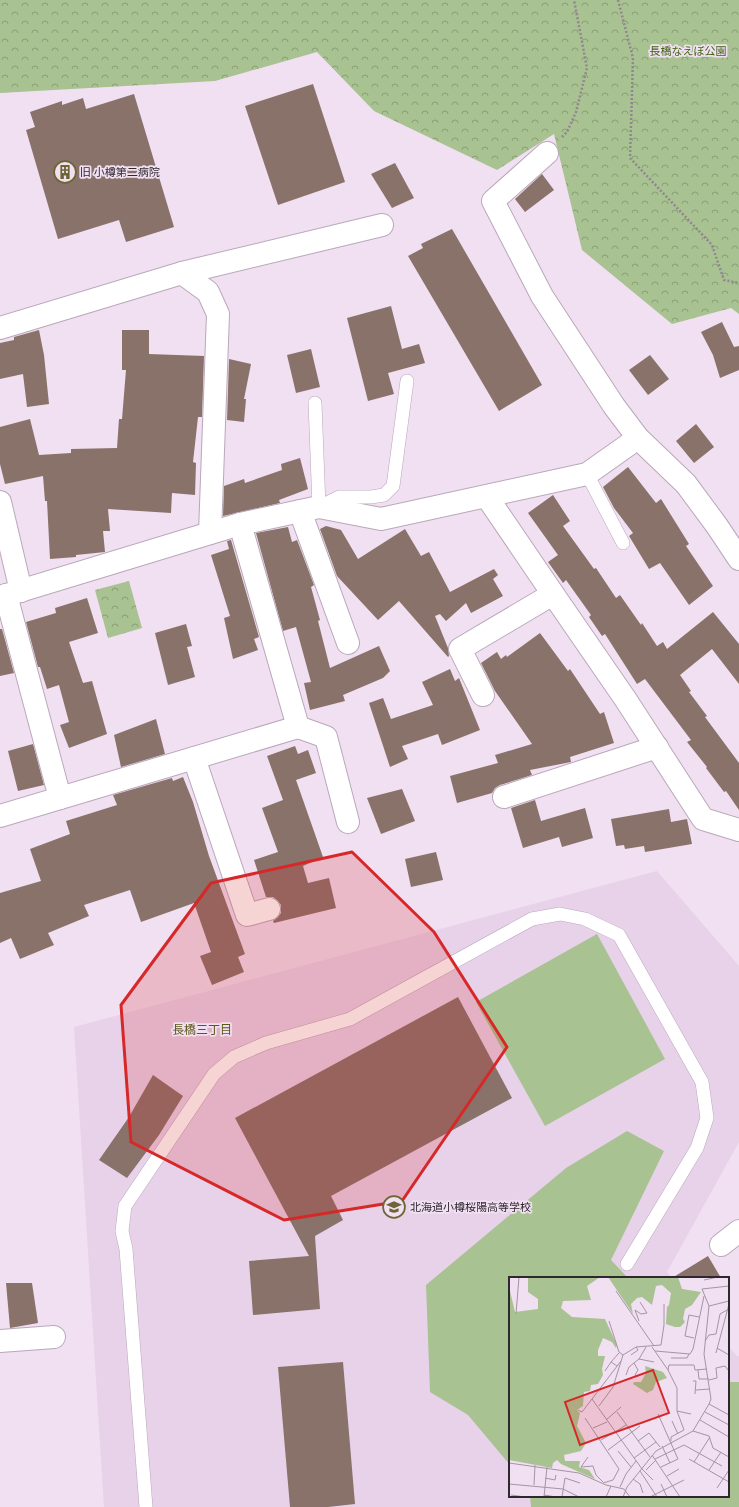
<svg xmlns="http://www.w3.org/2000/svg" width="739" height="1507" viewBox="0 0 739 1507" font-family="Lato,'Noto Sans JP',sans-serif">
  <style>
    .built { fill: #e8d2ea }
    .grass { fill: #a8c291 }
    .forest { fill: url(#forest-crowns) }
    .building { fill: #897269 }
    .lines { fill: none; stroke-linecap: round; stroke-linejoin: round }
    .lane-casing { stroke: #b9a8ba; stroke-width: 14 }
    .street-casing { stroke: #b9a8ba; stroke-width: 24 }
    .path { stroke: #928592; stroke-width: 2.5; stroke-dasharray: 2 2; stroke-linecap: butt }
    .lane { stroke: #fff; stroke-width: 13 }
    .street { stroke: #fff; stroke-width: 22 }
    .marked { fill: #d62828; fill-opacity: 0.2; stroke: #d62828; stroke-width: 3; stroke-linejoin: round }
    .labels { text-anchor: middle; stroke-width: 3.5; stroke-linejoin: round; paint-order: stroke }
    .park-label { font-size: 11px; fill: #3f6312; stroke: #f1dff2 }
    .poi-label { font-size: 11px; fill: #2e272e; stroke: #f1dff2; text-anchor: start }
    .neighbourhood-label { font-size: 12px; fill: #5d561a; stroke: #f1dff2 }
    .inset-road { fill: none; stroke: #a395a4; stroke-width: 1 }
    .view { fill: #d62828; fill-opacity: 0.15; stroke: #d62828; stroke-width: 2 }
    .inset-edge { fill: none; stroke: #2e272e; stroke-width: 2 }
  </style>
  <defs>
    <pattern id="forest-crowns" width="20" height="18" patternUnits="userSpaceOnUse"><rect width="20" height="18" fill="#a8c291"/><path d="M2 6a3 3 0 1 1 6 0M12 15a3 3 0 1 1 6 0" fill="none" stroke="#899e77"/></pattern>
  </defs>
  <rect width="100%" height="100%" fill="#f1dff2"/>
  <polygon class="built" points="657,871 739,966 739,1142 667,1272 672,1278 510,1278 510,1496 728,1496 728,1346 737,1356 739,1356 739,1507 104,1507 74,1027"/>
  <g class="grass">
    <polygon points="597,934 665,1059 545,1126 476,1002"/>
    <polygon points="627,1131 664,1151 611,1260 628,1278 510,1278 510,1465 468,1415 430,1392 426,1285 566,1168"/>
    <polygon points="728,1382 739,1382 739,1507 531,1507 530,1496 728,1496"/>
  </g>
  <g class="forest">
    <polygon points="0,0 739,0 739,314 731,308 672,324 582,250 554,134 497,170 374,111 317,52 215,81 0,93"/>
    <polygon points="129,581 142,628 108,638 95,590"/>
  </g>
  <g class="building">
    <polygon points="313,84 345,182 278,205 245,106"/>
    <polygon points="134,94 174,227 126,242 119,220 58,239 26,130 35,127 30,112 62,101 62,105 83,98 86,109"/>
    <polygon points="395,163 414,198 392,208 371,174"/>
    <polygon points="542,174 554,190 525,212 515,199"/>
    <polygon points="452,229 542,385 499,411 408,256 423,248 421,244"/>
    <polygon points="391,306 402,349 419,344 425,363 388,373 394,394 368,401 347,318"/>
    <polygon points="722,322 734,347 739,346 739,370 720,378 713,355 701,332"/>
    <polygon points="39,330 44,355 49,404 27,407 23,374 0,379 0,343 14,340 14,337"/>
    <polygon points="122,330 149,330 149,354 204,356 202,417 198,417 193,462 196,463 195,495 172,493 171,513 108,509 110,531 103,531 105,552 76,555 76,557 50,559 47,501 45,501 43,476 5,484 0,464 0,427 30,419 39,455 71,453 71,449 117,448 119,419 122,419 126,370 122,370"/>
    <polygon points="311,349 320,387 296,393 287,355"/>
    <polygon points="650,355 669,379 648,395 629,370"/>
    <polygon points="229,359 251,364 244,399 246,399 244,422 227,420"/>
    <polygon points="696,424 714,447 694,463 676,441"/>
    <polygon points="300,458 308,489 279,500 280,503 223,516 224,486 244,479 245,483 282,470 281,464"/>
    <polygon points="628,467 656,503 661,499 689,544 686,546 713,586 689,605 660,563 649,569 629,536 633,533 614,508 603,487"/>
    <polygon points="553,495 570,521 563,526 594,569 596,568 616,598 620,595 641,625 642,623 657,646 663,642 667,649 713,612 739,644 739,684 712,649 680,675 691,691 689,692 707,716 705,717 739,763 739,810 726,791 724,792 706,768 707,767 687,742 691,740 645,679 637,684 605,634 602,636 589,617 591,615 566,580 563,583 548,562 558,555 528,513"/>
    <polygon points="326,526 341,530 358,559 405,529 421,556 429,552 450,592 494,569 498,575 493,579 503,596 471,613 466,603 446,621 440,614 435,616 448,648 449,656 448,657 399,601 378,620 337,576 320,529"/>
    <polygon points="288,527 292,542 297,540 314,585 311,587 320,620 318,621 330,668 379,646 390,671 383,678 343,695 345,701 310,710 304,683 311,682 296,627 283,631 256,533"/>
    <polygon points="231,540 259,637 254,639 258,650 233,659 224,618 230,616 211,555 229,549 227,541"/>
    <polygon points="87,598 98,633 69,642 83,683 92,681 107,734 69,748 60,725 69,722 59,685 47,689 40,667 38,667 26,622 56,613 55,608"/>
    <polygon points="186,624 192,646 187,647 195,677 168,685 155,633"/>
    <polygon points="0,629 2,629 14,673 0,676"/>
    <polygon points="540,633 568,671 570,669 600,714 604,712 614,743 570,757 571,762 530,770 532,775 500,785 495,788 492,793 457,803 450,776 498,763 495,755 532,744 495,691 481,663 497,652 501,659 506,655 507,657"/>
    <polygon points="450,669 455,681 459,678 480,730 442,745 438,734 402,746 408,759 390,767 369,703 383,698 391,719 433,705 422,682"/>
    <polygon points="156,719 165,754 121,767 114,735"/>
    <polygon points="33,744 44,785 18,791 8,751"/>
    <polygon points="295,746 298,754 308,750 316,773 296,780 323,857 303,866 308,883 329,878 336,908 274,923 273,921 278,917 281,913 281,905 277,900 273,897 266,897 254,860 278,852 262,808 283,800 267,756"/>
    <polygon points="183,777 193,802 209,856 245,954 238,957 244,972 212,985 200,956 211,952 194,903 141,922 130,890 84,905 89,916 48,933 54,945 20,959 11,938 0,943 0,893 41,881 30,849 70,834 66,821 117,805 113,795 172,778 173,781"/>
    <polygon points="402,789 415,821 381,834 367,798"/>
    <polygon points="535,800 541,821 585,808 593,838 562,847 559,837 523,848 511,808"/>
    <polygon points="669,809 671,822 687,819 692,844 645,852 644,846 625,849 624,845 616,846 611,819"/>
    <polygon points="436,852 443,880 411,887 405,859"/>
    <polygon points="458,997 512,1098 331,1196 343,1220 315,1236 320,1309 253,1315 249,1261 309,1256 235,1118"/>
    <polygon points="153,1075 183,1096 159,1135 127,1178 99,1160 129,1117"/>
    <polygon points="708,1256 721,1278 672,1278"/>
    <polygon points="6,1283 32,1283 38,1323 10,1328"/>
    <polygon points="343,1362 355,1504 328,1507 290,1507 278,1367"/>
  </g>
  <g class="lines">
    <g class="lane-casing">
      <g id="lane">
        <polyline points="315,403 319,507 339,497 371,497 384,495 393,486 407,381"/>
        <polyline points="587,474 623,543"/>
        <polyline points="146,1507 126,1249 122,1231 125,1206 214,1074 234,1057 266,1043 350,1019 532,919 560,914 585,919 619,935 702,1082 707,1118 697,1148 627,1264"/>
      </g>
    </g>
    <g class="street-casing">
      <g id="street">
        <polyline points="547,153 493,201 542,296 614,406 638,438"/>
        <polyline points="182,273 208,292 218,314 210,533"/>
        <polyline points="0,328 182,273 382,225"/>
        <polyline points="487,497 553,594 626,700 703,819 739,830"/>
        <polyline points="0,502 21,591"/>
        <polyline points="300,511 348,643"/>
        <polyline points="240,524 298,727 326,737 348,822"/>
        <polyline points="6,595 60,798"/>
        <polyline points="0,597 240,524 319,507 381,519 587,474 638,438 686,484 717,526 739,559"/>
        <polyline points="483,695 460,649 553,594"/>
        <polyline points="194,758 247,915 269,909"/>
        <polyline points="504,797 657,747"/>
        <polyline points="0,816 298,727"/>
        <polyline points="721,1245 739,1231"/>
        <polyline points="0,1341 54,1337"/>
      </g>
    </g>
    <g class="path">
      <polyline points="618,0 633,58 630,158 712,245 724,280 739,283"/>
      <polyline points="562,137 567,132 576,112 587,68 574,0"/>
    </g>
    <use href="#lane" class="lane"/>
    <use href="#street" class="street"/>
  </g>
  <path class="marked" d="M352,852L434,932L507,1047L402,1201L284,1220L131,1142L121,1005L211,883Z"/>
  <defs>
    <g id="building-ring" transform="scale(1.15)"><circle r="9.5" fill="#f1dff2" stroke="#6b6633" stroke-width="1.5"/><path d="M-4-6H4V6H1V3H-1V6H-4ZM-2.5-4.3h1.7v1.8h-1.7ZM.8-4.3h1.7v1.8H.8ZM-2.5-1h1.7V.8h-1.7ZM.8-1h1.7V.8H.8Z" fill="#6b6633"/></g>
    <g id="school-ring" transform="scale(1.15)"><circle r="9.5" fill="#f1dff2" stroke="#6b6633" stroke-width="1.5"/><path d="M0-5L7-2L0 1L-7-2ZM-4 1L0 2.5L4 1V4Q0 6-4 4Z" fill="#6b6633"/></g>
  </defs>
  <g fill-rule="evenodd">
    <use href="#building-ring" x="65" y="172"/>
    <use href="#school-ring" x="394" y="1207"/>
  </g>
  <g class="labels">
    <g class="park-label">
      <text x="688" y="55">長橋なえぼ公園</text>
    </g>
    <g class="poi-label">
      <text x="80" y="176">旧 小樽第二病院</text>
      <text x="410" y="1211">北海道小樽桜陽高等学校</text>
    </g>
    <g class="neighbourhood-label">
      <text x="202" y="1034">長橋三丁目</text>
    </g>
  </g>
  <g transform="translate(509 1277)">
    <rect width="220" height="220" fill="#f1dff2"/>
    <path d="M136,89L154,95L158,101L147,105L144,113L138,116L124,107L125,105H132L137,96Z" fill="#a8c291"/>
    <path d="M19,0H91L78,9L82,23L54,24L52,31L63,40L96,42L108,68L107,71L103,65L94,61L89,73V79H96L93,92L94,98L89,107L82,108L81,114L75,115L74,129L68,133L71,136L68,149L77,166L72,174L55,178L56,184H71L70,190L80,193L86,202L52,187L48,183L44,186L43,191L0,183V10L6,35L29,32V22L19,15ZM99,0H169L173,12L192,15L183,28L176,32L174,42L176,45L171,50H166L157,47L158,30L160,28L162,16L153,8L147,9L143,28L133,20L128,21L122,27L124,37Z" fill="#a8c291"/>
    <path class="inset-road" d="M195,3L209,0M107,14L145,69M200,29L220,24M7,37L10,0M100,44L110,75L114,78M130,44L126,33L132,37L138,36L131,25M185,61L176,59L180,38L190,40M196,64L200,58L207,57L211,37L218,33M143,70L159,93L168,111V134L175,153L162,160V164M208,71L220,78M146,74L181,77L184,72L195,19M207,76L220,27M122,78L129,73L127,70M162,81H178L180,77M130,82L145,85M112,84L83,122L133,192L144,203M102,85L110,76M125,86L129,93L126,98L129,99M159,93L160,88H185L186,93L198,92M189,93L190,102H200M96,94L102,85L108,89M117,98L120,90L130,82L137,70M200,103L208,101L207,91L216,89L219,93M184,104H187L186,117M187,113L201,112M200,127L220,138M90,129L104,110L114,78L127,70L152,68L155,48V27M69,133L73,135L83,122M168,134L182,137M108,135L141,180M196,135L220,148M149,137L169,182L152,190M76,141L110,192L104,203L94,206M97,143L112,130M191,143L220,160M163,144L169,157M84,151L98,145M184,154L200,159L204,171L220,180M106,155L117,148M92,163L106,155M129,164L140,156L151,170M153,169L161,186M99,173L131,149M109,174L122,190M143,178L171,220M79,180L72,190L84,189L87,198L94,205M125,181L147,165M146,182L175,168L213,189M180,182L220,205M185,185L201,160M0,186L70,196L97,208L115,212L121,220M137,193L147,183M200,193L212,175M131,194L148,220M158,199L170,192M36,201L46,203L47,198M124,202L131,207L134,216M0,207L54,212L70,220M152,207L158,220M25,208L26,188M111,210L117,197L127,184M208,211L220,193M2,218L16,220M35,218L47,220M35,220L38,190M53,220L56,201L71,206M97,220L102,209M114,220L118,210L147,174L184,154L200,127L202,122L195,77L200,29L193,12L220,9M141,220L175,203"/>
    <path class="view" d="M144,93L160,136L71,168L56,125Z"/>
    <rect width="220" height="220" class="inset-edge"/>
  </g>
</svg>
